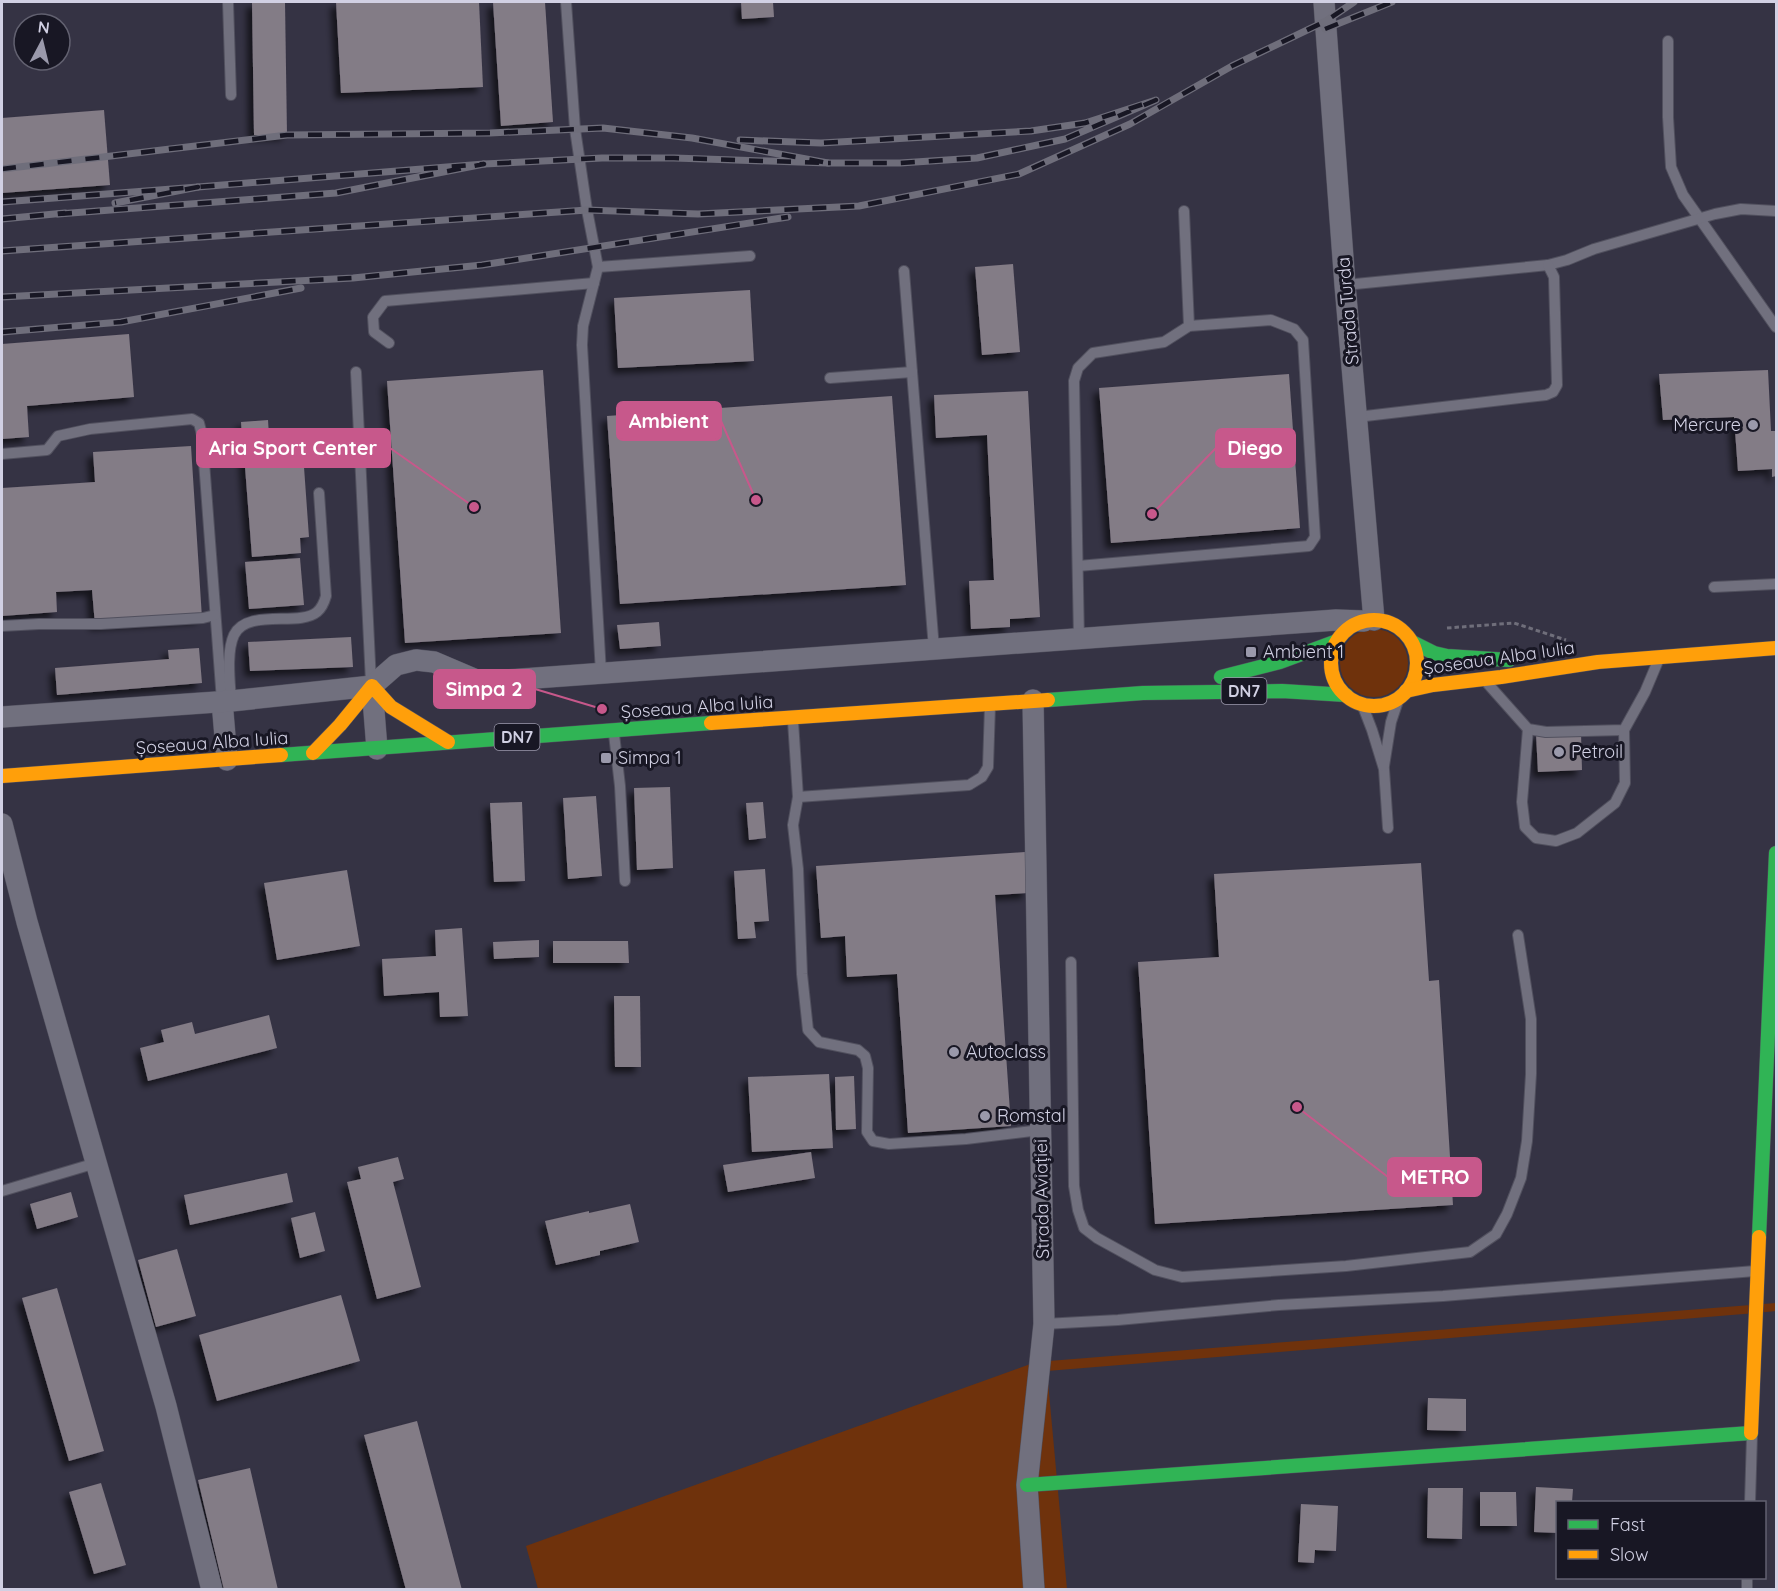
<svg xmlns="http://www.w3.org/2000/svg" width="1778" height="1591" viewBox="0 0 1778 1591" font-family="Quicksand,sans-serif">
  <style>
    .green { fill: #6f320c }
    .building { fill: #837b86; filter: url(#shadow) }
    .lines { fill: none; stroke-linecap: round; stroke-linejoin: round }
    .lane-casing { stroke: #51505e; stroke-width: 12 }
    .street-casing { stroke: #51505e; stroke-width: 22 }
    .fast-casing { stroke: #51505e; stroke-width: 15 }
    .slow-casing { stroke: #51505e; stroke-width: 15 }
    .path { stroke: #6f6e7a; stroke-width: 3; stroke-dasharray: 4.5 3; stroke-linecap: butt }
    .lane { stroke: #71707e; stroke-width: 10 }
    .street { stroke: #71707e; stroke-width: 21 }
    .fast { stroke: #30b455; stroke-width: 14 }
    .slow { stroke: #ff9f0a; stroke-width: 14 }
    .rail-casing { stroke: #6f6e7b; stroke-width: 7 }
    .rail { stroke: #181724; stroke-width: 4.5; stroke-dasharray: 14; stroke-linecap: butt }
    .poi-dot { fill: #9a99ab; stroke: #181724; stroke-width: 2 }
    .labels { text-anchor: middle; stroke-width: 6; stroke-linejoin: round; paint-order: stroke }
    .shield { fill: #181724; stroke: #9a98aa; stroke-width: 1.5 }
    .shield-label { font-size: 16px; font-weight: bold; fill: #d1d0e3 }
    .street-label { font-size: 18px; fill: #d1d0e3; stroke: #181724 }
    .poi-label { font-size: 18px; fill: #d1d0e3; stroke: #181724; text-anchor: start }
    .leader { fill: none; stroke: #c7588b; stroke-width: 2 }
    .callout-dot { fill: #c7588b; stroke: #181724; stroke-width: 2 }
    .callout { fill: #c7588b; stroke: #c7588b; stroke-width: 2 }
    .callout-label { font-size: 20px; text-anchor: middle; font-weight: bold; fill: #fff }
  </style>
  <defs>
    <filter id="shadow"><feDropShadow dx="-5.5" dy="5.5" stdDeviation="3" flood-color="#0009"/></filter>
  </defs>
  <rect width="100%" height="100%" fill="#353344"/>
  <g class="green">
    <circle cx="1374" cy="663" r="34"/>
    <polygon points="1776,1303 1776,1311 1756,1313 1047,1371 1067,1589 538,1589 526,1546 1036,1362"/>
  </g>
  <g class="building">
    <polygon points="252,2 285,2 287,135 254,135"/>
    <polygon points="336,2 479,2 483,87 341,93"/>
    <polygon points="493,2 545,2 553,122 501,126"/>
    <polygon points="741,2 773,2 774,17 742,19"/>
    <polygon points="104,110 110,185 2,193 2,118"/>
    <polygon points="1013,264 1020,352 982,355 975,267"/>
    <polygon points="750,290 754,361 618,368 614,298"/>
    <polygon points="129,334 134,397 27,406 29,437 2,439 2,344"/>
    <polygon points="543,370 561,633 405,643 387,381"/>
    <polygon points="1768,370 1771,431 1776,431 1776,476 1772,477 1772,469 1738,471 1734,417 1663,420 1659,374"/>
    <polygon points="1289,374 1300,528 1111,543 1099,388"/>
    <polygon points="1028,391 1040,617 1010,619 1010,627 971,629 969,581 994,580 987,435 936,438 934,395"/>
    <polygon points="892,396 906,585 620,604 607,416"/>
    <polygon points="268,420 269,435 242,437 241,422"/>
    <polygon points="293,437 294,453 303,453 309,537 300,538 301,553 252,557 243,441"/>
    <polygon points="191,446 202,618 95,625 92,590 56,592 57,612 2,616 2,488 95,482 93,452"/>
    <polygon points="300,558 304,605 249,609 245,562"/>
    <polygon points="659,622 661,646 620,649 617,625"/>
    <polygon points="351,637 353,667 250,671 248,642"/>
    <polygon points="199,648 202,683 57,695 55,668 169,659 168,650"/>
    <polygon points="1581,733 1582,770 1538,772 1536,734"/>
    <polygon points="670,787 673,868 637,870 634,788"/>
    <polygon points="596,796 602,876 568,879 563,798"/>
    <polygon points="522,802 525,881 494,882 490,803"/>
    <polygon points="763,802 766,838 749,840 746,803"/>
    <polygon points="1025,852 1028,893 995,895 1011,1126 908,1133 897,974 847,977 845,936 821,938 816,866"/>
    <polygon points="1421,863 1429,981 1439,980 1453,1205 1155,1224 1138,962 1219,957 1214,874"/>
    <polygon points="765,869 769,921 754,922 756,938 738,939 734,871"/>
    <polygon points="347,870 360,946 277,960 264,883"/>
    <polygon points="462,928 468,1016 440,1017 439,992 384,996 382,959 436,956 435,930"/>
    <polygon points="539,940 539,957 494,959 493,942"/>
    <polygon points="553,941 628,941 629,963 553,963"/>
    <polygon points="614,996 640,996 641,1067 615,1067"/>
    <polygon points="269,1015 277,1048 148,1081 140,1048 164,1042 161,1030 192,1022 195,1034"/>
    <polygon points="829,1074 833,1148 752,1152 748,1077"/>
    <polygon points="854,1076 856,1129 836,1130 835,1077"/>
    <polygon points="811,1152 815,1178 728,1192 723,1165"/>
    <polygon points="398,1157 404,1179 393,1182 421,1287 377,1299 347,1182 361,1179 358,1167"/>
    <polygon points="287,1173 293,1202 190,1225 184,1195"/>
    <polygon points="71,1192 78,1217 37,1229 30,1204"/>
    <polygon points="630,1204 639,1242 600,1251 600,1255 556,1265 545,1221 589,1211 589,1213"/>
    <polygon points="315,1212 325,1251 300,1258 291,1218"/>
    <polygon points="177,1249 196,1316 156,1327 138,1260"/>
    <polygon points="57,1288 104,1451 69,1461 22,1298"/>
    <polygon points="341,1295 360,1361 217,1401 199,1335"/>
    <polygon points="1428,1398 1466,1399 1466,1431 1427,1430"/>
    <polygon points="417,1421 462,1590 406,1590 364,1435"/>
    <polygon points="250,1468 278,1590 224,1590 198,1480"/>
    <polygon points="101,1483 126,1565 94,1574 69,1492"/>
    <polygon points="1536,1487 1573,1489 1572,1502 1558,1502 1558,1533 1534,1532"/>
    <polygon points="1428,1488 1463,1488 1462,1539 1427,1538"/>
    <polygon points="1480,1492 1516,1492 1517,1526 1480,1526"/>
    <polygon points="1301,1504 1338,1506 1336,1551 1315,1550 1314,1563 1298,1562"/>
  </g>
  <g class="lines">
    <g class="lane-casing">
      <g id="lane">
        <polyline points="228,2 231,95"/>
        <polyline points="566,2 575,129 587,210 598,267 583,326 582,345 601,673"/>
        <polyline points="1668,41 1668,117 1671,167 1683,195 1776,327"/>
        <polyline points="598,267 750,256"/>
        <polyline points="904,271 934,649"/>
        <polyline points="1345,285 1548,265 1567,260 1594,249 1715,214 1741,209 1776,211"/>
        <polyline points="389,343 374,332 373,317 385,301 594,283"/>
        <polyline points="356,372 371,683"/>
        <polyline points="830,378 912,372"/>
        <polyline points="1357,417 1546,395 1553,392 1557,385 1554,277 1548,265"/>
        <polyline points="2,454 47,450 58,436 90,429 192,419 199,423 202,435 222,701"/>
        <polyline points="1078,566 1309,546 1315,537 1303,340 1294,329 1271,320 1189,326"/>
        <polyline points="1714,587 1776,584"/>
        <polyline points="2,626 39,624 101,624 203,618 215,615"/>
        <polyline points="1079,639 1074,381 1078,368 1093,353 1164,342 1189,326 1184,211"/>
        <polyline points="1488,684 1528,729 1546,732 1624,730 1645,692 1658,661"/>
        <path d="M231,701C230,683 226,652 234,635C247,608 299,627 317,612C322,608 324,603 326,596L319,493"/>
        <polyline points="1362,704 1372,730 1384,769 1388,828"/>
        <polyline points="793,721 798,797 793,825 798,869 802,974 808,1030 819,1042 858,1050 865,1056 868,1068 867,1132 873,1141 889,1144 966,1139 1040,1130"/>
        <polyline points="1528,729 1522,802 1525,827 1536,838 1556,841 1577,833 1615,803 1625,783 1624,730"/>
        <polyline points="614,734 620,786 625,881"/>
        <polyline points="1384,766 1391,722 1399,698"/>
        <polyline points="798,797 969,785 982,777 988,767 990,706"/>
        <polyline points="1071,962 1074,1186 1078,1210 1084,1228 1097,1238 1155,1270 1182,1277 1346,1266 1470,1252 1496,1234 1507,1214 1521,1178 1527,1141 1531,1074 1531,1019 1518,935"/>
        <polyline points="2,1191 96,1163"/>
        <polyline points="1044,1324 1118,1320 1279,1305 1443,1296 1755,1271"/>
        <polyline points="1750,1502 1752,1436"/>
        <polyline points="1747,1590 1747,1578"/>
      </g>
    </g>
    <g class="street-casing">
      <g id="street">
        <polyline points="1324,2 1345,285 1374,620"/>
        <polyline points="1033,700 1044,1324 1027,1485 1034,1590"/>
        <polyline points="222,701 227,760"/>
        <polyline points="2,717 231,701 372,686"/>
        <polyline points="377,749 372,686 396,665 416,660 434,662 481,682 1336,620 1364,621"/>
        <polyline points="2,824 27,922 166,1406 212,1590"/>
      </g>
    </g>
    <g class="fast-casing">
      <g id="fast">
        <polyline points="1412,642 1434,653 1447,656 1509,660"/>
        <polyline points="1221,677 1280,662 1337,641"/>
        <polyline points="1048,700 1143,693 1282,691 1346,695"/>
        <polyline points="281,755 711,723"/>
        <polyline points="1759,1237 1776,853"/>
        <polyline points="1027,1485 1751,1433"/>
      </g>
    </g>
    <g class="slow-casing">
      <g id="slow">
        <circle cx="1374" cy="663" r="43"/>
        <polyline points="1406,691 1433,685 1501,677 1598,662 1776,648"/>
        <polyline points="711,723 1048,700"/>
        <polyline points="313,753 340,725 372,686 391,707 448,742"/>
        <polyline points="2,776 281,755"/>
        <polyline points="1751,1433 1759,1237"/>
      </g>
    </g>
    <polyline class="path" points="1447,628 1514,623 1566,640"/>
    <use href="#lane" class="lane"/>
    <use href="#street" class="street"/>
    <use href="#fast" class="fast"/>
    <use href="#slow" class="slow"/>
    <g class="rail-casing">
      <g id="rail">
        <polyline points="1325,29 1392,2"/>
        <polyline points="740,140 821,143 1031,131 1085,123 1156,100 1065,139 977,158 900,163 828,163"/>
        <polyline points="2,169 287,135 490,133 603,128 692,138 828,163 674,158 602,158 484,164"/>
        <polyline points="2,202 198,187 115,203"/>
        <polyline points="58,214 336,193 484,164 198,187"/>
        <polyline points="2,219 65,213"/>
        <polyline points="2,251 587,210 698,214 859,206 1019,174 1130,124 1232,66 1326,21 1354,2"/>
        <polyline points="2,297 353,278 482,265 788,217"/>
        <polyline points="2,332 121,322 301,288"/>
      </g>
    </g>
    <use href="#rail" class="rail"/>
  </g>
  <g class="poi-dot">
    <circle cx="1753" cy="425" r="6"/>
    <rect x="1245" y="646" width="12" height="12" rx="3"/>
    <circle cx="1559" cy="752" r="6"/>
    <rect x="600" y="752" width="12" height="12" rx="3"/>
    <circle cx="954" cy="1052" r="6"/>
    <circle cx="985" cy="1116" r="6"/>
  </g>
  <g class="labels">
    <g class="shield">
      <rect x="1221.5" y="678" width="45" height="26" rx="4.5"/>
      <rect x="494.5" y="724" width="45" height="26" rx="4.5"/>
    </g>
    <g class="shield-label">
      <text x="1244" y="697">DN7</text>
      <text x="517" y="743">DN7</text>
    </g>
    <g class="street-label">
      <text transform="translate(1348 311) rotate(-95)" y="6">Strada Turda</text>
      <text transform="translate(1499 658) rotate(-8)" y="6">Șoseaua Alba Iulia</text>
      <text transform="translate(697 707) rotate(-4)" y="6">Șoseaua Alba Iulia</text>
      <text transform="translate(212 743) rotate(-4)" y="6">Șoseaua Alba Iulia</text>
      <text transform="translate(1042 1199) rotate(-91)" y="6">Strada Aviației</text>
    </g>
    <g class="poi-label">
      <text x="1741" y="431" text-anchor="end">Mercure</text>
      <text x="1263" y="658">Ambient 1</text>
      <text x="1571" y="758">Petroil</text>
      <text x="618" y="764">Simpa 1</text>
      <text x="966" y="1058">Autoclass</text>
      <text x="997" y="1122">Romstal</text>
    </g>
  </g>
  <path class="leader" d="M756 500L721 421M1152 514L1216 448M474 507L390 448M602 709L535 689M1297 1107L1388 1177"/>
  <g class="callout-dot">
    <circle cx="756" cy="500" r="6"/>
    <circle cx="1152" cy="514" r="6"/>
    <circle cx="474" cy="507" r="6"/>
    <circle cx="602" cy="709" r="6"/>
    <circle cx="1297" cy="1107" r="6"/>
  </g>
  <g class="callout">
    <rect x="617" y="402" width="104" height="38" rx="6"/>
    <rect x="1216" y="429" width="79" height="38" rx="6"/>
    <rect x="197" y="429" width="193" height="38" rx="6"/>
    <rect x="434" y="670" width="101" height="38" rx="6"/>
    <rect x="1388" y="1158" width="93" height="38" rx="6"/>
  </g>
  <g class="callout-label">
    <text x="669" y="428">Ambient</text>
    <text x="1255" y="455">Diego</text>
    <text x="293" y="455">Aria Sport Center</text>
    <text x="484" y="696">Simpa 2</text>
    <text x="1435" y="1184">METRO</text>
  </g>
  <rect width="1778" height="1591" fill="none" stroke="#d1d0e3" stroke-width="6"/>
  <rect x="1556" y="1501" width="210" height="78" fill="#181724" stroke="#626170" stroke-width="1.5"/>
  <rect x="1568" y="1520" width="30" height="9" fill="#30b455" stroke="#626170" stroke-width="1.5"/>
  <text x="1610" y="1531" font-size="18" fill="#d1d0e3">Fast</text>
  <rect x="1568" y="1550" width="30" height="9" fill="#ff9f0a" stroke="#626170" stroke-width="1.5"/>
  <text x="1610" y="1561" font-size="18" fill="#d1d0e3">Slow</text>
  <g transform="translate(42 42) rotate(7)"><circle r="28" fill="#181724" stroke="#626170" stroke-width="1.5"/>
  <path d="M0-4.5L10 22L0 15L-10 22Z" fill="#9a99ab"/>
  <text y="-9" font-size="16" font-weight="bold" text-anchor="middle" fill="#d1d0e3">N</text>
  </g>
</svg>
